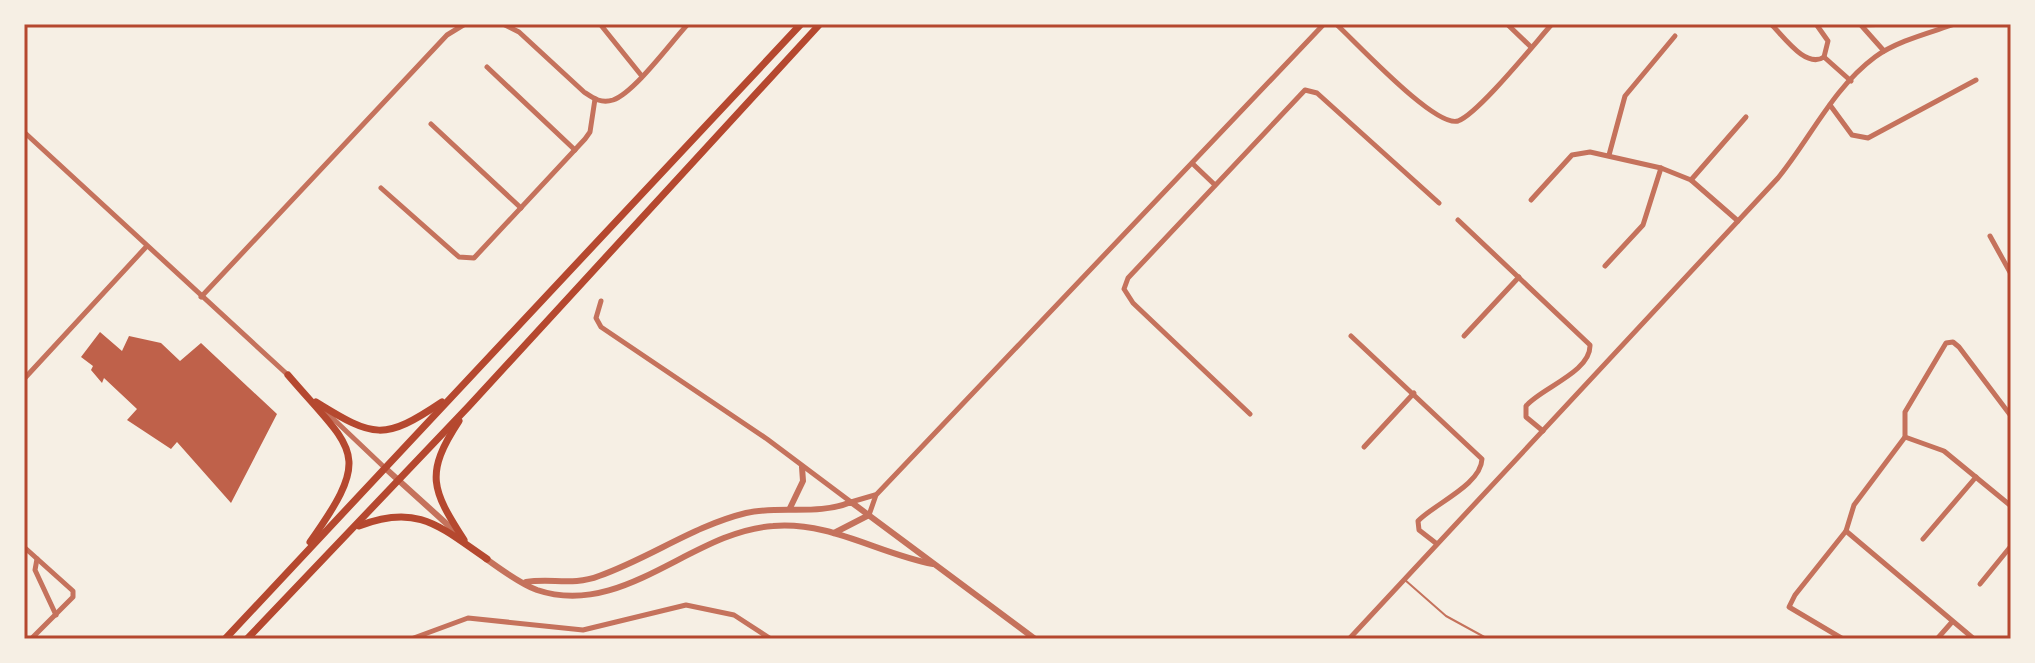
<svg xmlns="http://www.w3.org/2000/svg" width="2035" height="663" viewBox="0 0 2035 663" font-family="Lato,sans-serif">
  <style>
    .building { fill: #bf614a }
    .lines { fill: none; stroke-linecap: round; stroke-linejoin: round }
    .service { stroke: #c5725c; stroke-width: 2 }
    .minor { stroke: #c5725c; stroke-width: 5 }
    .tertiary { stroke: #c5725c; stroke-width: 6 }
    .secondary { stroke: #b5482f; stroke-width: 7 }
    .neatline { fill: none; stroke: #b5482f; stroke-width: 3 }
  </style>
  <rect width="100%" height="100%" fill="#f6efe4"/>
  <polygon class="building" points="100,332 122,351 129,336 161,343 180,361 201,343 277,414 231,503 177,442 171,449 127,420 137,409 104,378 102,383 91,370 93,366 81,357"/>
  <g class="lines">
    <polyline class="service" points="1405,580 1446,616 1488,639"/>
    <g class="minor">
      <path d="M503,24L519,32L584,92C593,98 601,104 613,100C635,92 671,42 688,24"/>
      <polyline points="600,24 641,75"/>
      <path d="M1336,24C1356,42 1435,128 1458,121C1478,114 1535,43 1552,24"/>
      <polyline points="1507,24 1531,47"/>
      <path d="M1771,24C1784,37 1806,69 1824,57L1851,81"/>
      <polyline points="1816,24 1828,41 1824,57"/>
      <polyline points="1860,24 1884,51"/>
      <polyline points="1861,25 1891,24"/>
      <polyline points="487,67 575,150"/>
      <polyline points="1830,105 1852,135 1868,138 1976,80"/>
      <polyline points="431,124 521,208"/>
      <polyline points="24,132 289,376"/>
      <polyline points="1609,155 1625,96 1675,36"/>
      <polyline points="1194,165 1215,185"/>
      <polyline points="1691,180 1746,117"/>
      <polyline points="381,188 459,257 474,258 585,139 590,132 595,99"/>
      <polyline points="1531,200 1572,155 1590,152 1661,168 1691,180 1738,221"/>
      <path d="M1458,220L1590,345C1591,372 1541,388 1526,406V417L1543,431"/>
      <polyline points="1990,236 2011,274"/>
      <polyline points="1605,266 1643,225 1661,168"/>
      <polyline points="201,297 447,35 465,24"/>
      <polyline points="601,301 596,318 601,327 767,439 851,502 875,495"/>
      <path d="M1351,336L1482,459C1481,485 1434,504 1418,521L1419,530L1437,544"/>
      <polyline points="1464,336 1519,277"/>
      <polyline points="24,379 146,247"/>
      <polyline points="325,411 385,468"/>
      <polyline points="1250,414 1133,303 1124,289 1128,278 1305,90 1317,93 1439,203"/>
      <polyline points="1905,437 1944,451 2011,506"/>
      <polyline points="1364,447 1414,393"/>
      <polyline points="869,515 876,495 1324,24"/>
      <polyline points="1923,539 1976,477"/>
      <polyline points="24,547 73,591 73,597 31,639"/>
      <polyline points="37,559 35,570 56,615"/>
      <polyline points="1980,584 2011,546"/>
      <polyline points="411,639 468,618 583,630 686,605 734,615 771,639"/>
      <path d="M1349,639L1778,178C1810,139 1833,88 1875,57C1897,41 1929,33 1955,24"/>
      <polyline points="1843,639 1789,607 1795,595 1846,531"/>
      <polyline points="1937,639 1952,622"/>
      <polyline points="1974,639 1846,531 1854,505 1905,437 1905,412 1946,343 1953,342 1959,347 2011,416"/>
    </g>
    <g class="tertiary">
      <polyline points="2010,24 2011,26"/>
      <polyline points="385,468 459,535"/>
      <polyline points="790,508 803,481 802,467"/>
      <polyline points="834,533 869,515"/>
      <path d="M485,558C500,569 521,584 537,590C623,619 692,531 773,526C830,521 879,554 933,564"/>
      <path d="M526,582C551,578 574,586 599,576C650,558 693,526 746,513C780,505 818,516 851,502L1035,639"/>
    </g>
    <g class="secondary">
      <path d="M288,375C354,452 374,452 310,542"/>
      <path d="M316,402C374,438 384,441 442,402"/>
      <path d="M459,421C424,474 432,490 464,540"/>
      <path d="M359,526C418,503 440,527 487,559"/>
      <polyline points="225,639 801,24"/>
      <polyline points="247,639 469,406 820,24"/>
    </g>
  </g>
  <rect width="2035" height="663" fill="none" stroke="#f6efe4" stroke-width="52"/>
  <rect x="26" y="26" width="1983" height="611" class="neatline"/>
</svg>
